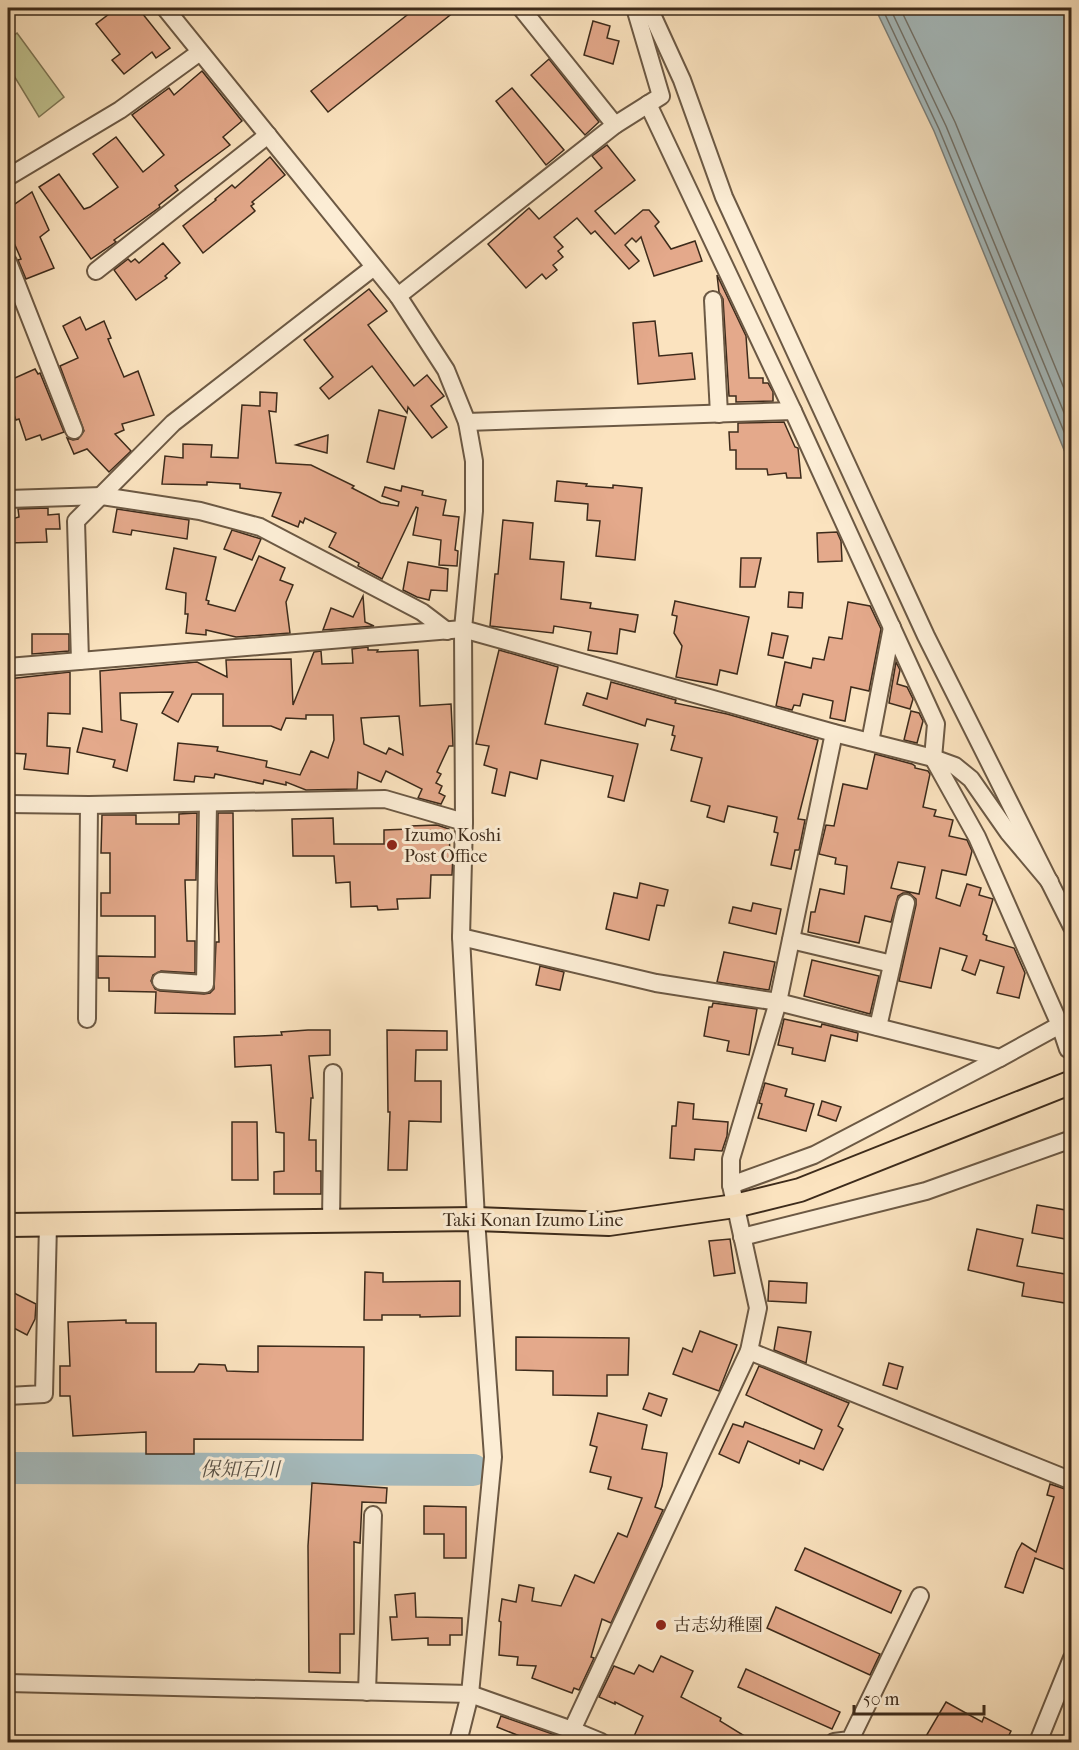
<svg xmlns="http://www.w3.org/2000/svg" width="1079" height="1750" viewBox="0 0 1079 1750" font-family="'IM FELL French Canon','Noto Serif JP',serif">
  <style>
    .green { fill: #c0c390; stroke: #7e7756; stroke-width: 1.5 }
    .water { fill: #a5bbbe; stroke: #7b817d; stroke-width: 1.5 }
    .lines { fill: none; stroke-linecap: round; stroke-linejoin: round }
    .shore { stroke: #71736c; stroke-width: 1.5 }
    .river { stroke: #a5bbbe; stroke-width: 32 }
    .building { fill: #e4a98b; stroke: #3d2b1b; stroke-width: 1.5; fill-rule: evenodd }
    .minor-casing { stroke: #6c5944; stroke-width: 20 }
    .major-casing { stroke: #3d2b1b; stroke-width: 26 }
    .minor { stroke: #fcedd5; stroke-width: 16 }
    .major { stroke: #fbe3bf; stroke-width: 22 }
    .poi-dot { fill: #8f2418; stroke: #fcedd5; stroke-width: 2 }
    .labels { text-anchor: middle; stroke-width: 6; stroke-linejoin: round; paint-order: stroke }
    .poi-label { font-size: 18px; fill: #3d2b1b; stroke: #fcedd5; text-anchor: start }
    .street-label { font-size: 18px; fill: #3d2b1b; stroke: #fcedd5 }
    .water-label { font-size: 20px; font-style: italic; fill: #574f44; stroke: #fcedd5 }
  </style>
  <rect width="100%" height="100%" fill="#fbe3bf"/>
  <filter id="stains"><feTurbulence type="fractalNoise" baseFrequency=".00333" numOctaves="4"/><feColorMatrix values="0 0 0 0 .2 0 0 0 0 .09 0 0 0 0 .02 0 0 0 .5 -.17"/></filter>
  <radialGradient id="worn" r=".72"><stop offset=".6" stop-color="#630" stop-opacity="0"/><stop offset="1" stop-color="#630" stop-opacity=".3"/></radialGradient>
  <polygon class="green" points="17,33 64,97 39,117 8,66 8,40"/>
  <polygon class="water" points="875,8 1071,8 1071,467 934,131"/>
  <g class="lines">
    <g class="shore">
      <polyline points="882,8 939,129 1072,451"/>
      <polyline points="890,8 946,126 1072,432"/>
      <polyline points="900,8 955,122 1072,408"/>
    </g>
    <polyline class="river" points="8,1468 473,1470"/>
  </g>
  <g class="building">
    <polygon points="117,8 138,8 170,48 156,58 152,52 124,74 112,60 120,54 96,24"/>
    <polygon points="416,8 459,8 328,112 311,91"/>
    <polygon points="593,21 610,26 607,38 619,41 613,64 584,55"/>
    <polygon points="549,59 599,122 585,135 531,75"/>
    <polygon points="202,71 242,121 223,137 230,145 175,186 178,190 159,205 160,207 114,240 116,242 91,259 39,187 59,174 84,209 90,207 118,187 93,154 116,137 143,172 164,155 132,115 169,88 174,95"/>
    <polygon points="512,88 564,150 546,165 496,101"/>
    <polygon points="607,145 635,180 595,211 615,234 643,210 649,210 659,222 655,226 671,249 695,241 702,261 654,276 641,237 636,242 632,238 625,245 639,261 629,269 595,231 591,234 577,218 554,237 563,247 558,251 563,257 553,265 557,270 546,279 542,274 526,288 488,244 529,208 539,219 602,168 592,156"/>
    <polygon points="270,157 285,175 252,202 254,204 251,206 255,211 203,253 183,226 216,200 215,199 232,185 235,188"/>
    <polygon points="32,192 49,230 40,237 54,268 26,279 18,260 21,259 8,229 8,209"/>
    <polygon points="163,243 180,263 165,276 167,278 136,300 114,270 128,259 131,262 135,259 139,263"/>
    <polygon points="717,275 746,336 749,378 763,378 763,383 768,383 773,392 773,401 736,402 736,396 729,396 723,299 719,292"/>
    <polygon points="369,289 387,311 368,325 414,386 427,375 444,396 431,406 447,427 432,438 408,407 407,413 372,366 329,399 320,388 333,377 304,340"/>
    <polygon points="80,317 86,330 104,321 111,338 108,339 124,377 138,371 154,415 122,424 124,430 115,434 131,451 109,472 87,449 74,454 67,438 73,440 78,439 84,431 60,366 78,358 63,326"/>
    <polygon points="655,321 659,356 692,353 695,379 638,384 633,323"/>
    <polygon points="35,369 38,374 40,373 64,432 42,440 40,435 26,440 19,419 16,420 8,399 8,381"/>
    <polygon points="260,392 277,393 276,412 269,411 276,463 311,465 354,486 352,488 381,503 398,506 399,502 382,496 385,487 401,491 402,486 423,491 422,495 446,500 443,515 459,517 455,550 458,551 457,566 439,565 441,540 413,535 418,508 416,507 382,579 358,566 359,563 329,547 336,533 305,518 303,523 300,521 298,527 272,516 281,493 240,488 240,484 207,482 207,485 162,484 165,456 183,458 183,444 212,445 211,457 238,458 242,405 260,406"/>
    <polygon points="379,410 406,417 394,469 367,462"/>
    <polygon points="784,422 795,447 798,448 801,478 787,478 786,473 768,475 767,469 736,469 736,450 730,450 729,432 738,432 738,423"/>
    <polygon points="328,435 327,453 296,445"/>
    <polygon points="557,481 587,484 586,486 613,488 613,485 642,488 635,560 596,556 600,521 587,520 588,504 555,501"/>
    <polygon points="48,508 48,515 59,514 60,529 46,529 47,542 8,543 8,520 19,517 18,509"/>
    <polygon points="117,509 189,520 187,539 132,530 131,535 113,532"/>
    <polygon points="503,520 533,523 530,559 564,562 561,599 591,603 590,608 638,615 635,632 620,629 617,654 588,650 591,632 554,626 553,633 490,626 495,574 498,574"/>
    <polygon points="232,530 261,539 252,560 224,549"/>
    <polygon points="837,532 841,541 842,561 818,562 817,533"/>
    <polygon points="174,548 216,557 206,600 209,601 208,604 235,611 259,556 285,568 280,580 293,585 286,602 290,633 236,637 206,630 206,635 186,633 188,614 185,614 186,593 166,589"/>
    <polygon points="741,558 761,558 755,587 740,587"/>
    <polygon points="408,562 448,569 447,591 431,590 429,600 417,597 403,590"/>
    <polygon points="789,592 803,593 802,608 788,607"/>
    <polygon points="363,596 365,622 374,626 323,630 331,608 353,617"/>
    <polygon points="675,601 749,617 737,674 720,670 717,685 676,677 682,646 674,633 677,616 672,615"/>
    <polygon points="848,602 870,606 881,629 869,691 851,687 845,721 830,718 833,701 803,694 800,706 794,705 792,710 776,706 785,662 811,668 813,658 824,660 829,637 842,639"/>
    <polygon points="772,633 788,636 783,658 768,655"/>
    <polygon points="32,634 69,634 69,651 32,654"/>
    <path d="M368,647V650H378L377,652L418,650L420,706L451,704L453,746H449L437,772L441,774L436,783L442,786L439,793L445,796L441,804L418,798L422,789L386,771L381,782L358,772L357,789L306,790L286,782V785L264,780L263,784L215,774L214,778L195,776L194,782L174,780L178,743L218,747L217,751L267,761L266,767L300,775L311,751L328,758L334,740L333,715H306V719L286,718L281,730L271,726H223V694H192L178,722L162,713L173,692L120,693L121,720L137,724L127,771L113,767L115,760L77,752L83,728L102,732L100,671L197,662L227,677L226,660L291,659L293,705L314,652L321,651L322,664L353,663L352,649ZM399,716L403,755L389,748L386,754L364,744L361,718Z"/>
    <polygon points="499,650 558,667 545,724 638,744 624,801 608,797 613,776 541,760 537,779 510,772 505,796 492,793 497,769 484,765 489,746 476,744"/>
    <polygon points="896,662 900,670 897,684 907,687 913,699 910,709 889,703"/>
    <polygon points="70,672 70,714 48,713 47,746 70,748 68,774 24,769 26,754 8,753 8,679"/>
    <polygon points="611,682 676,700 675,703 727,714 818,740 798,819 805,820 799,850 795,850 791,869 771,865 778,833 774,832 777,817 728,806 724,822 707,817 710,806 691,801 702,758 671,750 675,736 672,735 674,726 647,719 645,726 583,705 587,693 607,699"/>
    <polygon points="911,711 919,713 923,721 917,743 904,740"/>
    <path d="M875,754L912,764L915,766V768L928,771L930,774L923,807L936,810L934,816L953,820L949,836L967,840L972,851L966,875L942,870L936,898L960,906L967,884L981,888L979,895L993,899L983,934L987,936L986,940L1014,948L1025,973L1019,998L997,993L1004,967L980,960L975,975L962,970L967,956L940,948L931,988L899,981L916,905V899L909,893H903L898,896L891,922L865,916L859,943L808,932L811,912H815L820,889L844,894L847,866L835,864L836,858L819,854L826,825L834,826L843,784L867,789ZM898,862L925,867L919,894L891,888Z"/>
    <polygon points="197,813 196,880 185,880 187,941 195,941 195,973 161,971 153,975 151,981 155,989 160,991 204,994 210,993 214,989 216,942 219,942 217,881 218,813 233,813 235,1014 155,1013 156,992 109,991 109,978 98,978 98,956 155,957 155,916 101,916 101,893 110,893 110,853 101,853 102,815 136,815 136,824 179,824 179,814"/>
    <polygon points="333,818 334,844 384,844 384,830 410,829 410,826 437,825 449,829 450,855 453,855 452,875 431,875 430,898 397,899 398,909 378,910 377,906 351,907 350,882 336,883 334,856 293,856 292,819"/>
    <polygon points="640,883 668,890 664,906 657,905 649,940 606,929 614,893 637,898"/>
    <polygon points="753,903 781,909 776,934 729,923 733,907 751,911"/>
    <polygon points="724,952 775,962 769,990 717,982"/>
    <polygon points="812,960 879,976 870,1014 804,996"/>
    <polygon points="540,966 564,972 560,990 536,985"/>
    <polygon points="713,1003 757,1009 749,1055 727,1051 729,1041 704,1036 709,1007 712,1007"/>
    <polygon points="784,1019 821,1027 822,1024 858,1033 857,1041 831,1035 825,1061 792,1054 793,1048 778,1045"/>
    <polygon points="308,1030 330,1030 330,1055 309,1056 313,1098 311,1098 309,1140 316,1140 316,1171 321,1171 321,1194 274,1194 274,1172 284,1171 284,1133 276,1132 271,1065 235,1067 234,1037 282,1035 281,1032"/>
    <polygon points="387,1030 447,1031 447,1050 416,1050 415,1081 441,1081 441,1122 409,1121 407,1170 388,1170 390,1112 388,1112"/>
    <polygon points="765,1083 787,1089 785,1096 814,1104 806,1131 758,1118 762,1104 759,1103"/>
    <polygon points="822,1101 841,1107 836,1121 818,1115"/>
    <polygon points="678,1102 694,1104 693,1119 728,1122 727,1136 722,1151 695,1149 694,1160 670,1158 672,1126 676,1126"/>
    <polygon points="232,1122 257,1122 258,1180 232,1180"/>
    <polygon points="1037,1205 1071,1211 1071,1240 1032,1233"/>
    <polygon points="977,1229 1023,1239 1017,1266 1071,1275 1071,1304 1022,1296 1024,1283 968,1270"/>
    <polygon points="730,1239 735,1273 714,1276 709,1241"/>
    <polygon points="365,1272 383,1273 383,1282 460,1281 460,1316 420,1317 420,1315 382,1315 382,1320 364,1320"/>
    <polygon points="769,1281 807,1283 806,1303 768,1301"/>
    <polygon points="8,1290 36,1304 35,1319 27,1335 8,1325"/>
    <polygon points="126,1320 126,1323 156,1323 156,1372 194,1372 199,1364 225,1365 227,1371 258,1372 258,1346 364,1347 363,1440 194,1439 194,1454 146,1454 146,1432 73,1436 70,1396 60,1396 60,1366 70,1366 68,1322"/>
    <polygon points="778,1327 811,1332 806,1363 774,1350"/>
    <polygon points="700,1331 737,1345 719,1391 673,1374 683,1348 692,1352"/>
    <polygon points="516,1337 629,1338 628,1375 607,1375 607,1396 553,1395 553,1371 516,1370"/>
    <polygon points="889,1363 903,1367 897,1389 883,1385"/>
    <polygon points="759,1366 849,1403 838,1426 843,1429 823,1470 800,1460 799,1464 748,1441 739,1463 719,1454 733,1424 743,1427 745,1422 814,1449 822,1430 746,1395"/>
    <polygon points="649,1393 667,1399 661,1416 643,1409"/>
    <polygon points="598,1413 647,1425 642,1449 667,1453 662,1486 655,1507 663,1510 611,1623 602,1619 591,1657 594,1658 579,1690 574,1688 572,1693 532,1678 536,1666 517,1665 518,1657 499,1655 501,1622 499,1621 502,1599 516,1602 519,1585 534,1588 532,1601 561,1606 575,1575 594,1583 618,1533 627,1537 642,1498 608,1489 611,1477 590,1472 597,1447 590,1445"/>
    <polygon points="312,1483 387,1488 386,1503 362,1502 360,1543 354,1542 354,1634 340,1634 340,1673 309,1672 308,1546"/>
    <polygon points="1050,1484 1071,1491 1071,1572 1035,1558 1023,1593 1005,1587 1017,1552 1022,1543 1036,1552 1054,1497 1047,1495"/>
    <polygon points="424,1506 466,1507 466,1558 444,1558 444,1534 424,1534"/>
    <polygon points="805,1548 901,1591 891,1613 795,1570"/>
    <polygon points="415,1593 416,1617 462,1618 462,1635 450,1635 450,1645 428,1645 428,1638 392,1640 390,1617 397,1617 395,1595"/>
    <polygon points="776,1607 880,1654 870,1675 767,1628"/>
    <polygon points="661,1656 693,1671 681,1697 721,1718 720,1721 756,1743 631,1743 643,1716 615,1702 615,1704 599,1697 614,1666 634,1674 639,1665 653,1672"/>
    <polygon points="746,1669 840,1712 832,1729 738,1687"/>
    <polygon points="946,1702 982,1722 984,1717 1011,1731 1005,1743 922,1743"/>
    <polygon points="501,1716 561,1737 559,1743 537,1743 497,1727"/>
  </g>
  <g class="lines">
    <g class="minor-casing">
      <g id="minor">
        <polyline points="165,8 398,296 446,370 467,422 474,461 474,511 463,629 464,822 461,937 476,1219 493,1457 470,1694 458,1742"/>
        <polyline points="521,8 615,125"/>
        <polyline points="649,8 682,80 724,197 926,636 1072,927"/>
        <polyline points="648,104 793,411"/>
        <polyline points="8,177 120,110 200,52"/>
        <polyline points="8,262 74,430"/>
        <polyline points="96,271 268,135"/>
        <polyline points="398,296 615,125 661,96 635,8"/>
        <polyline points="713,300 719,414"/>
        <polyline points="467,422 793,411 936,724 933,758 977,837 1060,1025 1068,1049"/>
        <polyline points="8,499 102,496 200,511 260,527 422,612 447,631"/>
        <polyline points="80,661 76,521 173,423 374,267"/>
        <polyline points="8,667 463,629 834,733 933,758 955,766 971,779 1008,832 1050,882"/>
        <polyline points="870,742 892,627"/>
        <polyline points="8,804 89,805 385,799 464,822"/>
        <polyline points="461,937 656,983 778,1002 1000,1058 1060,1025"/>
        <polyline points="791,940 892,964"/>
        <polyline points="161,981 205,984 208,803"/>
        <polyline points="87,1019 89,805"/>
        <polyline points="878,1027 906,903"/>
        <polyline points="731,1185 814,1155 1000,1058"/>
        <polyline points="331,1221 333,1073"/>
        <polyline points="742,1237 926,1191 1072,1139"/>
        <polyline points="749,1351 1072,1481"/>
        <polyline points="8,1396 44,1394 48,1224"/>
        <polyline points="8,1683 470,1694 572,1730 601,1742"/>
        <polyline points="367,1692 373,1515"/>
        <polyline points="572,1730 749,1351 758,1308 731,1185 731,1159 778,1002 834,733"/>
        <polyline points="834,1742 850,1740 920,1596"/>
        <polyline points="1038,1742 1072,1658"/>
      </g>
    </g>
    <g class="major-casing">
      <polyline id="major" points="8,1225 476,1219 609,1224 735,1206 800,1190 1072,1082"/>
    </g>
    <use href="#minor" class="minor"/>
    <use href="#major" class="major"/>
  </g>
  <g class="poi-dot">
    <circle cx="392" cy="845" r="6"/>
    <circle cx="661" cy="1625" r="6"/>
  </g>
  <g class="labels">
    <g class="poi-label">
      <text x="404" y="841">Izumo Koshi<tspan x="404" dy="21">Post Office</tspan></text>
      <text x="673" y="1631">古志幼稚園</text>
    </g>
    <g class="street-label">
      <text x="533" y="1226">Taki Konan Izumo Line</text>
    </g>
    <g class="water-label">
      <text x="240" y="1476">保知石川</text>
    </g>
  </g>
  <rect width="1079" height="1750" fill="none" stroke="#fbe3bf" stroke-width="30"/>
  <rect x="9" y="9" width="1061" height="1732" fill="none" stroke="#3d2b1b" stroke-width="3"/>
  <rect x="15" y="15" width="1049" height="1720" fill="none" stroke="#3d2b1b" stroke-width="1.5"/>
  <path d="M854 1705v9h130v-9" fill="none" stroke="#3d2b1b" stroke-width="3"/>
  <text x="863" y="1705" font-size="18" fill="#3d2b1b" stroke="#fcedd5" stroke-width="4.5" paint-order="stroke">50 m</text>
  <rect width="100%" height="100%" filter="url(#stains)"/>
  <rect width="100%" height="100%" fill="url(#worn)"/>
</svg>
